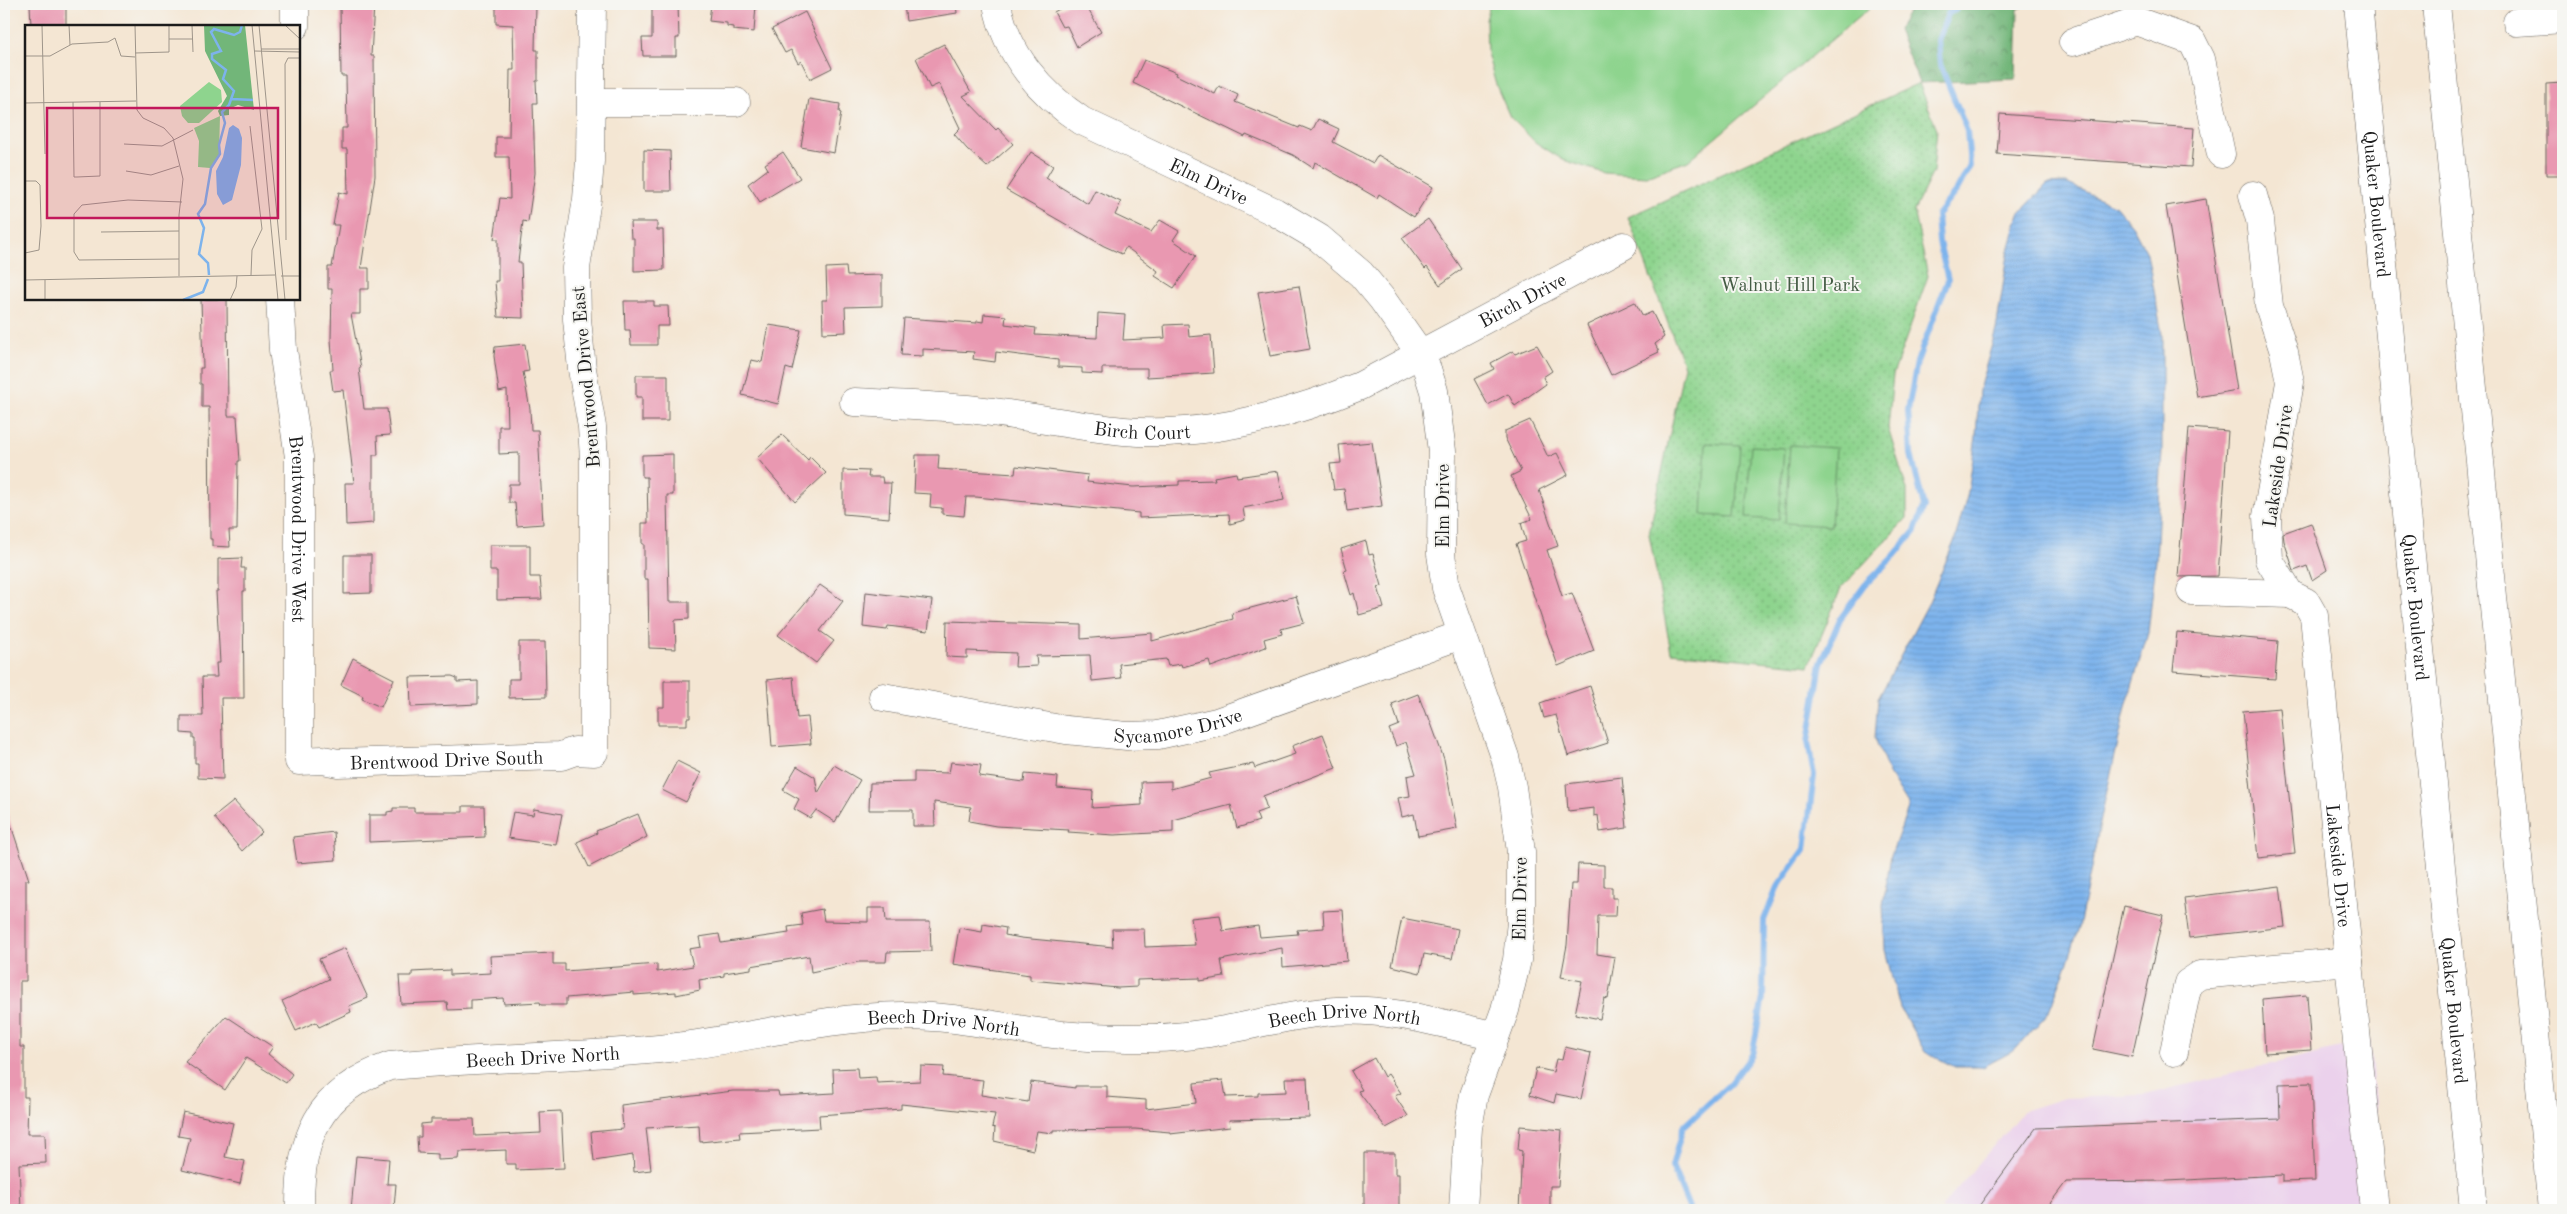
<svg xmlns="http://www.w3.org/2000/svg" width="2567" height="1214" viewBox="0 0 2567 1214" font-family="'Old Standard TT',serif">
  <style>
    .built { fill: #ebd1ec }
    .grass { fill: url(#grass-dots); stroke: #557855 }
    .forest { fill: url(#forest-crowns); stroke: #47694a }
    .pitch { fill: #8ed48e; stroke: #557855 }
    .water { fill: url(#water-rules); stroke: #4c6884 }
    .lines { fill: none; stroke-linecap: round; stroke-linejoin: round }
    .stream { stroke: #7db3ec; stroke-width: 6 }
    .building { fill: #e998b1 }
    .minor-casing { stroke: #68635c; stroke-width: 29 }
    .major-casing { stroke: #68635c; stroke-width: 29 }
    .minor { stroke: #fff; stroke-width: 28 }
    .major { stroke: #fff; stroke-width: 28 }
    .labels { text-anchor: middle; stroke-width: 4; stroke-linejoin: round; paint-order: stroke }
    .street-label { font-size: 19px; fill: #1c1c1c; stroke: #f6f6f2 }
    .park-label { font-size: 19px; fill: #445c44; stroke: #f6f6f2 }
    .inset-river { fill: none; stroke: #7db3ec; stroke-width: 2.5 }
    .inset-road { fill: none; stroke: #9e958a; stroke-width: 1 }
    .view { fill: #c2185b; fill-opacity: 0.15; stroke: #c2185b; stroke-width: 2.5 }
    .inset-edge { fill: none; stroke: #1c1c1c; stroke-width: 2.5 }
  </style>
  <defs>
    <pattern id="grass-dots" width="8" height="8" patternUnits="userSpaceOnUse" patternTransform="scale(1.25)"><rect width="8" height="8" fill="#8ed48e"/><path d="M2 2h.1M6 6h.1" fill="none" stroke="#7ab57a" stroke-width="1.8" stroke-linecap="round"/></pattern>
    <pattern id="forest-crowns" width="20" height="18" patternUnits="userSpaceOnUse" patternTransform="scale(1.25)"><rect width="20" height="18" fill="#72b679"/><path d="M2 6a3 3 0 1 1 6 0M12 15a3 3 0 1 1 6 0" fill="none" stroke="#5d9362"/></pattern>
    <pattern id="water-rules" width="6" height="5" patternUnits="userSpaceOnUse" patternTransform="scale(1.25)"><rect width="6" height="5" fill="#7db3ec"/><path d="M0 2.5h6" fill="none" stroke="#6b99ca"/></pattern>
  </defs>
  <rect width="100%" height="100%" fill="#f6f6f2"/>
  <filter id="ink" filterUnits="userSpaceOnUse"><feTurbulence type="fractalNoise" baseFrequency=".02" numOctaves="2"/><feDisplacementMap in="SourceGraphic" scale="10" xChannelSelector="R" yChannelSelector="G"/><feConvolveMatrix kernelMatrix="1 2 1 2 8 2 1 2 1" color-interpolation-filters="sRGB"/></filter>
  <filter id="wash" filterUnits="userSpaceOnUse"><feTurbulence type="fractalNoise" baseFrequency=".0096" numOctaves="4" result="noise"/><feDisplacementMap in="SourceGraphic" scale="20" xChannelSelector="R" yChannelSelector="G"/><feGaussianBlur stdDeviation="1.12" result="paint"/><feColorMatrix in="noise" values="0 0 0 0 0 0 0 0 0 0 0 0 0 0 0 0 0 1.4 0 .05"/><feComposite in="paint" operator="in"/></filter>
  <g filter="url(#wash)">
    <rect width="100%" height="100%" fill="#f4e6d3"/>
    <polygon class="built" points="2370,1040 2383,1210 1939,1210 2023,1111 2064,1098 2144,1095"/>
    <polygon class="grass" points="1919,83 1937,129 1933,172 1914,210 1928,276 1893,375 1888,428 1907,490 1907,518 1841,588 1809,666 1671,652 1649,534 1684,366 1628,217"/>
    <polygon class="forest" points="1913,4 2030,4 2018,9 2016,79 1919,83 1898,30"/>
    <g class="pitch">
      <polygon points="1490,4 1874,4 1688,161 1646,176 1604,173 1563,160 1535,142 1510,117 1496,85 1487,53 1486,20"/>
      <polygon points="1706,443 1740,445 1735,517 1702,515"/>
      <polygon points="1790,445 1836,448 1831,526 1785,523"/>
      <polygon points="1751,446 1784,448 1779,520 1746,518"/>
    </g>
    <polygon class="water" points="2066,183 2116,206 2133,227 2147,253 2162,334 2162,451 2156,560 2148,633 2127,703 2104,804 2079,927 2067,965 2048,1013 2015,1050 1983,1067 1955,1067 1925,1052 1900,1008 1885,950 1883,905 1891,855 1909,806 1889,774 1875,738 1878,699 1928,604 1954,542 1968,493 1976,436 1979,390 1996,330 2008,254 2019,214 2047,184"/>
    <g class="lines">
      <polyline class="stream" points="1690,1210 1672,1166 1683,1127 1731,1083 1752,1055 1763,998 1764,920 1777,888 1805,849 1814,775 1808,742 1821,663 1840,619 1865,585 1894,556 1915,531 1924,507 1911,454 1908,410 1917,362 1948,280 1939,242 1937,215 1957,190 1970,166 1967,131 1940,64 1938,40 1948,14 1962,4"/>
    </g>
    <g id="blocks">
      <g class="building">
        <polygon points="30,4 66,4 66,26 31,26"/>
        <polygon points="340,4 374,4 371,56 374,56 375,176 361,268 369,268 369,289 360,289 360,314 351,314 361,368 359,368 364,409 387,409 390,435 377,436 378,455 373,455 373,523 346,525 345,483 354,483 343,390 333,391 330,370 333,370 331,339 332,289 328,289 328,267 332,267 339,225 333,225 339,192 348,194 347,149 342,149 342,128 347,128 346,76 341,76"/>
        <polygon points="496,4 536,4 535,50 538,50 538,81 536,81 537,103 533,103 535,173 528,222 523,221 518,262 521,262 523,318 498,317 495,281 498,281 498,239 494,239 500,198 510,199 509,157 496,157 496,137 509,137 510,70 514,70 513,25 496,24"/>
        <polygon points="652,4 678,4 679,38 676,38 676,56 643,56 642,38 652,38"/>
        <polygon points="711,4 756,4 754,32 733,30 733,27 727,26 727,23 709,21"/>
        <polygon points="904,4 956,4 957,13 906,21"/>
        <polygon points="1068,4 1085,4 1101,32 1077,47 1067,26 1062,27 1054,12"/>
        <polygon points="805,12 832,68 810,79 801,61 798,63 791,50 785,53 772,29"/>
        <polygon points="944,44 971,92 963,96 996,130 998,128 1013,144 987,167 967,149 954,134 960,128 939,84 930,88 916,58"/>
        <polygon points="1144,60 1177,73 1176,75 1215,94 1219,86 1238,95 1235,102 1299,128 1300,126 1312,131 1318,119 1339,129 1333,142 1373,163 1378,155 1433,187 1414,217 1379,194 1377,198 1315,162 1313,168 1293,155 1246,135 1245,137 1133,83"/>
        <polygon points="2563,83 2563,175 2546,175 2546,84"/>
        <polygon points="809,99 840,104 839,112 841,113 834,153 801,147"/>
        <polygon points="2000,114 2194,128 2191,167 1997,154"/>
        <polygon points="644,150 670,151 671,191 644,191"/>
        <polygon points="783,152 800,178 760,202 748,184 768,169 765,164"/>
        <polygon points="1031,152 1053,166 1046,178 1088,204 1095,190 1121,202 1115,215 1151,232 1160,220 1179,231 1173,240 1196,256 1174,288 1155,276 1158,271 1126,247 1122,254 1104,246 1006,190"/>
        <polygon points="2206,199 2237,390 2197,397 2166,206"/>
        <polygon points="1428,219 1462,269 1440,285 1427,267 1425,269 1402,238"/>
        <polygon points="630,222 657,222 657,230 663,230 664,270 634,271 634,238 631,238"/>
        <polygon points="846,267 847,276 882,275 882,306 845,307 846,332 823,333 822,300 827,300 826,268"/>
        <polygon points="1299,286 1310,349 1270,356 1258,292"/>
        <polygon points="201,299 227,299 228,416 237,416 240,461 238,461 237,530 229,530 230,547 212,546 212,539 210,539 209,407 202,407 202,384 200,384 200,368 203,368"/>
        <polygon points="624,301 654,301 654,306 668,306 669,326 657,326 657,345 631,345 630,330 625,330"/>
        <polygon points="1635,302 1643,316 1652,312 1664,337 1655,344 1659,352 1611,375 1587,325"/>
        <polygon points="1098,313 1125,315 1123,340 1165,338 1164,325 1188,324 1189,337 1211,335 1214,373 1147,377 1147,368 1102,368 1102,374 1082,373 1082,368 1058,367 1058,360 996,352 995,362 973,359 974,352 923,349 923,356 901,355 904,318 977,323 977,321 983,322 984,314 1006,316 1005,324 1036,328 1035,335 1097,338"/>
        <polygon points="769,325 801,330 792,370 786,368 778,404 742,395 751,360 762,362"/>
        <polygon points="525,344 529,371 523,372 530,409 531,430 538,430 543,524 517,526 515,503 509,503 509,484 519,484 519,453 499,454 499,426 508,426 507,390 499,392 494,356 495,347"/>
        <polygon points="1537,345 1552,371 1543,377 1546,384 1515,406 1508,394 1488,405 1474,379 1494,369 1491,363 1513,351 1515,354"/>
        <polygon points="636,375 668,375 668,421 642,421 642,397 636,397"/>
        <polygon points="1530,420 1548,457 1557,453 1568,475 1539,490 1558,546 1547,550 1562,596 1572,593 1594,651 1558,666 1516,544 1526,541 1521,523 1532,519 1511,476 1521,471 1505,438 1505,431"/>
        <polygon points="2189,428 2228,431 2218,576 2178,577"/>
        <polygon points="782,435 808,460 810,457 826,473 795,502 757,458"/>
        <polygon points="1372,442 1382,506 1347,511 1344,489 1334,490 1330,464 1341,463 1339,445"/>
        <polygon points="673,454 673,495 667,495 669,602 689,602 689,619 675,620 676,649 649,648 648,579 644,579 644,544 642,544 642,523 648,523 647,477 642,477 642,455"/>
        <polygon points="916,455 939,455 938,469 1015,474 1016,466 1088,475 1087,482 1133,487 1179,485 1179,481 1215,480 1214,477 1236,473 1237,477 1278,471 1284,500 1243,508 1245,520 1230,524 1229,514 1139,518 1139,513 976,497 966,497 964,516 942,514 942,508 930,507 931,494 914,493"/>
        <polygon points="843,470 869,471 868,477 882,477 883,483 891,483 889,518 843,514"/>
        <polygon points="2311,523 2327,570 2312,580 2307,566 2294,571 2284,541 2283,533"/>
        <polygon points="1366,541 1369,555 1373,554 1382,586 1378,587 1384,608 1359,615 1354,593 1351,595 1344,571 1347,570 1341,549"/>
        <polygon points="490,545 530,545 530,577 540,577 542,599 497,600 497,571 490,571"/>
        <polygon points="344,555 371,555 371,593 344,594"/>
        <polygon points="242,558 241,568 245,568 245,591 243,591 244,698 221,698 223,779 198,778 198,763 195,763 195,738 193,738 193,734 181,733 181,716 203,716 202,677 217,677 216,663 220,663 216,591 218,591 218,559"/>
        <polygon points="820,585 843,601 820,631 834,641 816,663 778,635"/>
        <polygon points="866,592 932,600 928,631 888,626 887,630 863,627"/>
        <polygon points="1296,596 1304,623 1281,629 1282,634 1264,639 1266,647 1211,667 1209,660 1182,667 1181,664 1168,666 1166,659 1119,664 1121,678 1092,681 1090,655 1036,656 1037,666 1015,667 1016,653 967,651 967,658 946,657 947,621 1081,625 1081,639 1152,633 1152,641 1233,619 1232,613"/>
        <polygon points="2177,632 2278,641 2275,679 2173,671"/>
        <polygon points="519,642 545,642 546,697 509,698 509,679 519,679"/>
        <polygon points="353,658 394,679 381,707 362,699 363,696 341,685"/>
        <polygon points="452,676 457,678 457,682 478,681 478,704 411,707 410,677"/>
        <polygon points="793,677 797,718 808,717 811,744 772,747 767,680"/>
        <polygon points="664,681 690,681 690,718 687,718 687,725 658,725 658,707 664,707"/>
        <polygon points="1590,686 1608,743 1568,756 1556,715 1544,718 1540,703"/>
        <polygon points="1418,694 1426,715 1428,715 1444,759 1457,829 1418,836 1414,814 1402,817 1398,798 1410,796 1407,776 1416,774 1406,742 1396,746 1389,729 1399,725 1392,704"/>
        <polygon points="2280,708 2295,854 2258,858 2243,711"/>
        <polygon points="1323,734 1336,768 1263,796 1267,809 1256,813 1259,821 1237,828 1231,805 1173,820 1173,832 1114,835 1068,832 1069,830 996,826 969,821 971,807 934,802 935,826 913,826 913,810 869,810 870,783 914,782 914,772 949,773 951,762 981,765 979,776 1024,782 1025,774 1058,777 1057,788 1093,791 1092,808 1142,805 1141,782 1171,781 1171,789 1211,778 1209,773 1253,764 1255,768 1295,754 1292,746"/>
        <polygon points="677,761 701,773 686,802 662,790"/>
        <polygon points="834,765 860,780 835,822 816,810 810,818 794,809 799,799 783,790 797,766 815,777 818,793"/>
        <polygon points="1622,777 1627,828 1600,832 1598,815 1594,816 1594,808 1568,811 1566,784"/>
        <polygon points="234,801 262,832 242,851 214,817"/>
        <polygon points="463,806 484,806 485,837 369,842 369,815 387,815 387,812 393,811 393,808 414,808 414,812 463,812"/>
        <polygon points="534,809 562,814 556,845 508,838 513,812 533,815"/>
        <polygon points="4,813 7,813 29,880 26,880 26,981 20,981 20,1047 24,1047 24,1097 28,1097 27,1134 45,1134 46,1163 19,1164 21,1210 4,1210"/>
        <polygon points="638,814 647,837 589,867 577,842 597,833 596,831"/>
        <polygon points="334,832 336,860 297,863 293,837"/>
        <polygon points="1578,864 1604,865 1604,887 1612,887 1612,898 1617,898 1616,916 1598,916 1597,954 1615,957 1608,999 1604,998 1600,1019 1575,1014 1582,981 1561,977 1567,945 1571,884 1577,884"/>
        <polygon points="2280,886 2285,927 2189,938 2184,898"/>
        <polygon points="2124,906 2163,915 2132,1057 2093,1049"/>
        <polygon points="868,908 885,908 886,922 930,922 931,951 887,952 886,962 858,962 811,972 809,956 751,966 751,969 724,973 724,976 699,980 700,990 676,995 676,992 634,995 634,992 566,998 566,1005 541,1005 540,1002 504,1004 503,998 471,1000 471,1009 448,1010 447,1002 401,1004 399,976 412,976 412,972 450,970 450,975 491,973 490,956 553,953 553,964 565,964 565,971 657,964 657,972 693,966 689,949 701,947 699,937 719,934 721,943 789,933 788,927 803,925 801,913 822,909 824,921 868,922"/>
        <polygon points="1343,910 1347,961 1283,967 1282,948 1221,960 1224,977 1200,981 1200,978 1137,980 1137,987 1118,988 1030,980 1030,975 953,964 959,928 982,932 983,924 1006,928 1005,935 1021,938 1113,947 1112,929 1144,929 1145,947 1195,945 1191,918 1220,915 1223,931 1258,926 1260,937 1298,934 1297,930 1324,928 1323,911"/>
        <polygon points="1402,918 1458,929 1452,959 1424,954 1420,973 1392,966"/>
        <polygon points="345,948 368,998 349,1006 351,1012 319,1027 316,1022 296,1031 282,1001 329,979 319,959"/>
        <polygon points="2307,995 2311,1050 2265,1053 2262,999"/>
        <polygon points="226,1016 273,1047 268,1054 292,1074 286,1083 246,1058 225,1090 185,1062"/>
        <polygon points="1565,1047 1591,1053 1581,1099 1556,1094 1554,1103 1530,1095 1536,1068 1553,1072 1556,1059 1562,1060"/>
        <polygon points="1374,1058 1384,1077 1388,1074 1401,1093 1395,1096 1408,1116 1386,1128 1358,1091 1362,1090 1351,1071"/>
        <polygon points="921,1066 944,1067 943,1076 983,1080 981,1095 1028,1102 1031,1082 1075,1088 1075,1086 1107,1086 1107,1097 1146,1100 1146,1109 1196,1103 1194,1083 1223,1080 1226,1097 1258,1096 1258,1093 1286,1092 1285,1078 1307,1078 1309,1118 1229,1120 1230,1127 1170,1134 1170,1132 1135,1129 1053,1130 1053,1133 1037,1131 1033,1150 994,1141 995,1128 992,1127 995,1114 901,1104 901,1109 819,1115 820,1128 739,1132 740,1138 700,1142 699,1125 646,1128 651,1170 634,1172 633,1155 594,1161 591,1132 623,1129 621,1105 733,1091 778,1091 779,1096 834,1093 833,1069 857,1068 858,1078 876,1077 877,1083 920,1081"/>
        <polygon points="2311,1083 2315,1181 2282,1182 2282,1175 2167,1181 2066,1182 2045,1210 1976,1210 2036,1128 2280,1119 2279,1084"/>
        <polygon points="561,1111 564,1168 516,1170 516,1164 506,1164 506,1150 459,1152 458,1159 438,1160 438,1154 418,1153 417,1137 421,1137 421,1124 431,1123 431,1119 474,1119 475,1136 541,1133 540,1112"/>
        <polygon points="183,1112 233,1123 225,1157 245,1161 240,1184 182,1170 190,1138 178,1136"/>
        <polygon points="1520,1126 1562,1130 1558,1186 1550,1186 1550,1210 1519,1210 1522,1151 1518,1150"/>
        <polygon points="1364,1153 1395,1153 1395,1174 1399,1174 1399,1210 1364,1210"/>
        <polygon points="356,1156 389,1159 387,1184 396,1184 394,1208 351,1210"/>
      </g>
    </g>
  </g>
  <g filter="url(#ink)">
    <use href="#blocks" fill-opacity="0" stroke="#68635c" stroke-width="1"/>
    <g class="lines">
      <g class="minor-casing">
        <g id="minor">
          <polyline points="295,4 295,26"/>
          <path id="s1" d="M997,4C1006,54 1041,94 1082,121L1275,212L1319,238L1361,274L1382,299L1415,346L1427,369L1434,391L1442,451L1441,554L1446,588L1505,757L1512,787L1521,852V922L1517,960L1505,1010L1474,1095L1468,1128L1463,1210"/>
          <polyline points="2517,22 2563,19"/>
          <polyline points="2073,42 2136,21 2192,41 2201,59 2221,154"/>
          <polyline points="592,102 736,102"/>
          <path id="s2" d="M2253,195L2260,220L2269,306L2284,352L2290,382L2267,516L2269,560L2290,594L2306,602L2314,616L2374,1210"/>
          <path id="s3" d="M280,299L283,350L299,457V761L323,760L338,763L561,756L575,751L594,752V459L592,427L582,369L577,319L576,268L587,199L590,161L592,4"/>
          <path id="s4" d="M854,402C891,404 929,405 967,409C1020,414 1072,426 1124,431C1205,438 1286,416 1360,386L1623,246"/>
          <polyline points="2191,591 2290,594"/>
          <path id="s5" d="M883,697L1066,730L1127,736L1158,735L1217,722L1461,635"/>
          <polyline points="2174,1052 2188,983 2200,975 2349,961"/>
          <path id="s6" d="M300,1210C299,1139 317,1091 390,1066C483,1057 576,1058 669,1048C747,1039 823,1017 902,1016C961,1015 1016,1032 1074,1036C1100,1038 1127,1038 1153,1038C1212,1038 1266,1018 1324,1012C1381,1005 1441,1023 1495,1036"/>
        </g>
      </g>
      <g class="major-casing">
        <g id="major">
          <path id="s7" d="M2358,4L2474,1210"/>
          <polyline points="2436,4 2552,1210"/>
        </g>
      </g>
      <use href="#minor" class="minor"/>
      <use href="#major" class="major"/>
    </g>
  </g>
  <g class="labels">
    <g class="street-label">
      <text dy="7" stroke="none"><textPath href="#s1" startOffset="289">Elm Drive</textPath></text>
      <text dy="7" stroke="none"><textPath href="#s7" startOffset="201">Quaker Boulevard</textPath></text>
      <text dy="7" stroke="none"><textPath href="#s4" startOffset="698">Birch Drive</textPath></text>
      <text transform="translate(585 377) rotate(-95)" y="7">Brentwood Drive East</text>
      <text dy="7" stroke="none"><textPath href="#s4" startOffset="290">Birch Court</textPath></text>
      <text transform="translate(2277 466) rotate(-82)" y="7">Lakeside Drive</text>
      <text transform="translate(1442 506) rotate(-90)" y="7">Elm Drive</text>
      <text dy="7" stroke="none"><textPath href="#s3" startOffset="231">Brentwood Drive West</textPath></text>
      <text dy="7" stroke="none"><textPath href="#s7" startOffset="606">Quaker Boulevard</textPath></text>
      <text dy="7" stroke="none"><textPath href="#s5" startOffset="299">Sycamore Drive</textPath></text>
      <text dy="7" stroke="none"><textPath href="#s3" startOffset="611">Brentwood Drive South</textPath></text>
      <text dy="7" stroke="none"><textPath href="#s2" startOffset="696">Lakeside Drive</textPath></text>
      <text transform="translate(1519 899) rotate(-89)" y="7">Elm Drive</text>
      <text dy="7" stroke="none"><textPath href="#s7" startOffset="1011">Quaker Boulevard</textPath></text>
      <text dy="7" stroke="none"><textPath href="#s6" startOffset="1146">Beech Drive North</textPath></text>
      <text dy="7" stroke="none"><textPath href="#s6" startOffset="742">Beech Drive North</textPath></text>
      <text dy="7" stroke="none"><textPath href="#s6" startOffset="338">Beech Drive North</textPath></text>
    </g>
    <g class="park-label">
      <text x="1790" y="291">Walnut Hill Park</text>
    </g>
  </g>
  <g transform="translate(25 25)">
    <rect width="275" height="275" fill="#f4e6d3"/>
    <path d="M195,91L194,130L185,143L173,142L174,116L169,103Z" fill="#8ed48e"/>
    <path d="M179,0H220L229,85L213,80L204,84V90L195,91L193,86L202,71L180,26Z" fill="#72b679"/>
    <path d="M184,57L196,65L197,77L174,98H163L157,91L155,81Z" fill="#8ed48e"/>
    <path d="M208,100L214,104L217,113L216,140L207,175L198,180L192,169L191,146L198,132L204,103Z" fill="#7db3ec"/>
    <path class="inset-river" d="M207,74L228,75M184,250L183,238L174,229L179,203L173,189L180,179L186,143L195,129L194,120L200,98L197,87L204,80L209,66L198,54L201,45L187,34V29L196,26L186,7L189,4L209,10L215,7L217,0M158,275L178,267L183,254"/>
    <path class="inset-road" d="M17,0L20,129M44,0L45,20M110,0L112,85L118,93L139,103L148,113L158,154L154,190V251M167,0L168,27M227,0L253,275M234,0L260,275M260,0L275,14M90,13L96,31L110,32M144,14H168M236,24H275M229,26L275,27M110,28L144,27V0M0,31H25L47,19L83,17L90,13M48,77L49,152H52L75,151V77M0,78L111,76M225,101L237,204L227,225L226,250M99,119L137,121L168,105M101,146L126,150L154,141M0,156H11L15,160L16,201L14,225L0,228M76,207L154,206M261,215L260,39L263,33H275M154,234L54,235L49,227V189L57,180L103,175L157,177M256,251H275M0,255L250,250M20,255V275M205,275L211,262L212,251"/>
    <path class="view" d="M22,83H253V193H22Z"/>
    <rect width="275" height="275" class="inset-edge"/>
  </g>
  <rect width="2567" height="1214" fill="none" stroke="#f6f6f2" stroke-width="20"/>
</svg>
